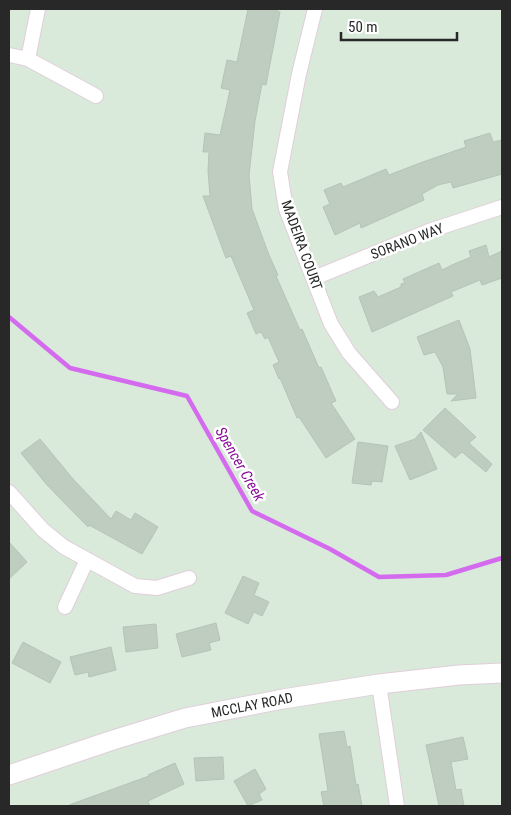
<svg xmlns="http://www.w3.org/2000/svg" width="511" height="815" viewBox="0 0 511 815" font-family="'Roboto Condensed',sans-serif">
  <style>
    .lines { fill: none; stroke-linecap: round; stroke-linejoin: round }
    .stream { stroke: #d46bee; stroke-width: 4.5 }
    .building { fill: #bfcdc1; stroke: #b3c5b6 }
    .minor-casing { stroke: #e1ceda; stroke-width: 16 }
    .secondary-casing { stroke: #e1ceda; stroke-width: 21 }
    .minor { stroke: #fff; stroke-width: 14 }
    .secondary { stroke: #fff; stroke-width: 19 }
    .labels { text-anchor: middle; stroke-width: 5; stroke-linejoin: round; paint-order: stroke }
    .street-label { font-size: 14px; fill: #282828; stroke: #fff }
    .water-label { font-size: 15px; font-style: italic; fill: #860d96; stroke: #fff }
  </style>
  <rect width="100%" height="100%" fill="#d9eadb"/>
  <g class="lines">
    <polyline class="stream" points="9,317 70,368 187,396 252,511 330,549 379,577 446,575 502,558"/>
  </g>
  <g class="building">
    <polygon points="248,9 277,9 277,11 280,12 266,85 262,84 255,121 249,175 252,209 269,255 278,275 276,276 300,330 302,329 319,368 321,367 336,401 331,403 355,439 326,458 299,417 297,418 280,378 279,379 273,365 279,362 268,337 265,339 261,332 256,334 247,313 254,310 231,256 226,258 203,196 210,196 208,171 209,152 203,152 205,133 220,135 230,90 221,88 227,60 237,62"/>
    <polygon points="490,133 493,142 502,140 502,174 453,188 451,182 438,185 422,194 424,200 361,228 360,223 335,235 323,207 330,204 324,190 341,183 343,187 386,169 389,175 420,163 466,147 464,141"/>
    <polygon points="486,245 489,257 502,251 502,278 482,285 480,280 451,292 453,296 372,332 359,297 374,291 378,297 401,287 401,284 405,283 403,279 439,263 442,270 452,265 471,257 469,251"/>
    <polygon points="459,320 470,349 476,398 451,401 458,394 447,394 443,367 435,352 424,355 417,337"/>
    <polygon points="445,408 476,437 469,443 492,464 486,472 462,452 455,458 423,430"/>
    <polygon points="421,432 437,469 410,480 395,446 415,439"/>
    <polygon points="40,439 73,479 111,519 116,511 131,520 135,513 158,527 142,554 89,525 88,527 47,485 21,453"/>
    <polygon points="358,442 388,446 382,482 372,481 371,485 352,483"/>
    <polygon points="9,542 27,562 9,579"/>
    <polygon points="243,576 259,583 254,595 269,602 262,616 254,612 248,624 225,613"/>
    <polygon points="216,623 220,640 209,643 211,650 182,657 176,634"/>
    <polygon points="156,624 158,648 126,652 123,627"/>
    <polygon points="23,642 61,662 50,683 12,663"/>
    <polygon points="111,647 116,670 89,677 88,672 75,675 70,657"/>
    <polygon points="344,731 347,747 350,746 356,785 358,784 362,806 324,806 321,792 328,791 319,734"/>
    <polygon points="463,737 468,759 451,762 456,790 461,789 464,806 439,806 426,745"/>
    <polygon points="223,757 224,779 196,781 194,758"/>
    <polygon points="175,763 184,784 148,801 150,806 70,806 69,805 149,776 148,775"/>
    <polygon points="255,769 266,789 259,794 262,800 248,806 234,781"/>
  </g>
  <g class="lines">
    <g class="minor-casing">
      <g id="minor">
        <polyline points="315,9 299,74 280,172 286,209 331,324 349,353 392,402"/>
        <polyline points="9,55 28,59 96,96"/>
        <polyline points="28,59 38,9"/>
        <polyline points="314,278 429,231 502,207"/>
        <polyline points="9,492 43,530 64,547 135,586 157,588 189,578"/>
        <polyline points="65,607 87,560"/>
        <polyline points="379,684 397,806"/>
      </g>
    </g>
    <g class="secondary-casing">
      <polyline id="secondary" points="9,775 113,740 185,718 283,699 379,684 459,675 502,673"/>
    </g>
    <use href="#minor" class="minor"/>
    <use href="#secondary" class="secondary"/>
  </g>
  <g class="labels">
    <g class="street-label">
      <text transform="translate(407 241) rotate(-21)" y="5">SORANO WAY</text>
      <text transform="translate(302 245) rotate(70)" y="5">MADEIRA COURT</text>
      <text transform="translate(252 705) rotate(-11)" y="5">MCCLAY ROAD</text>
    </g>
    <g class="water-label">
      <text transform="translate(240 464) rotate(60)" y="5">Spencer Creek</text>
    </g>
  </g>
  <rect width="511" height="815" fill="none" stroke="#282828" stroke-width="20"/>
  <path d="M341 32v8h116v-8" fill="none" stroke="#282828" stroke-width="2.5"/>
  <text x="348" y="32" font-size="15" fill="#282828" stroke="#ffffff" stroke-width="4" paint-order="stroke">50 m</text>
</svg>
